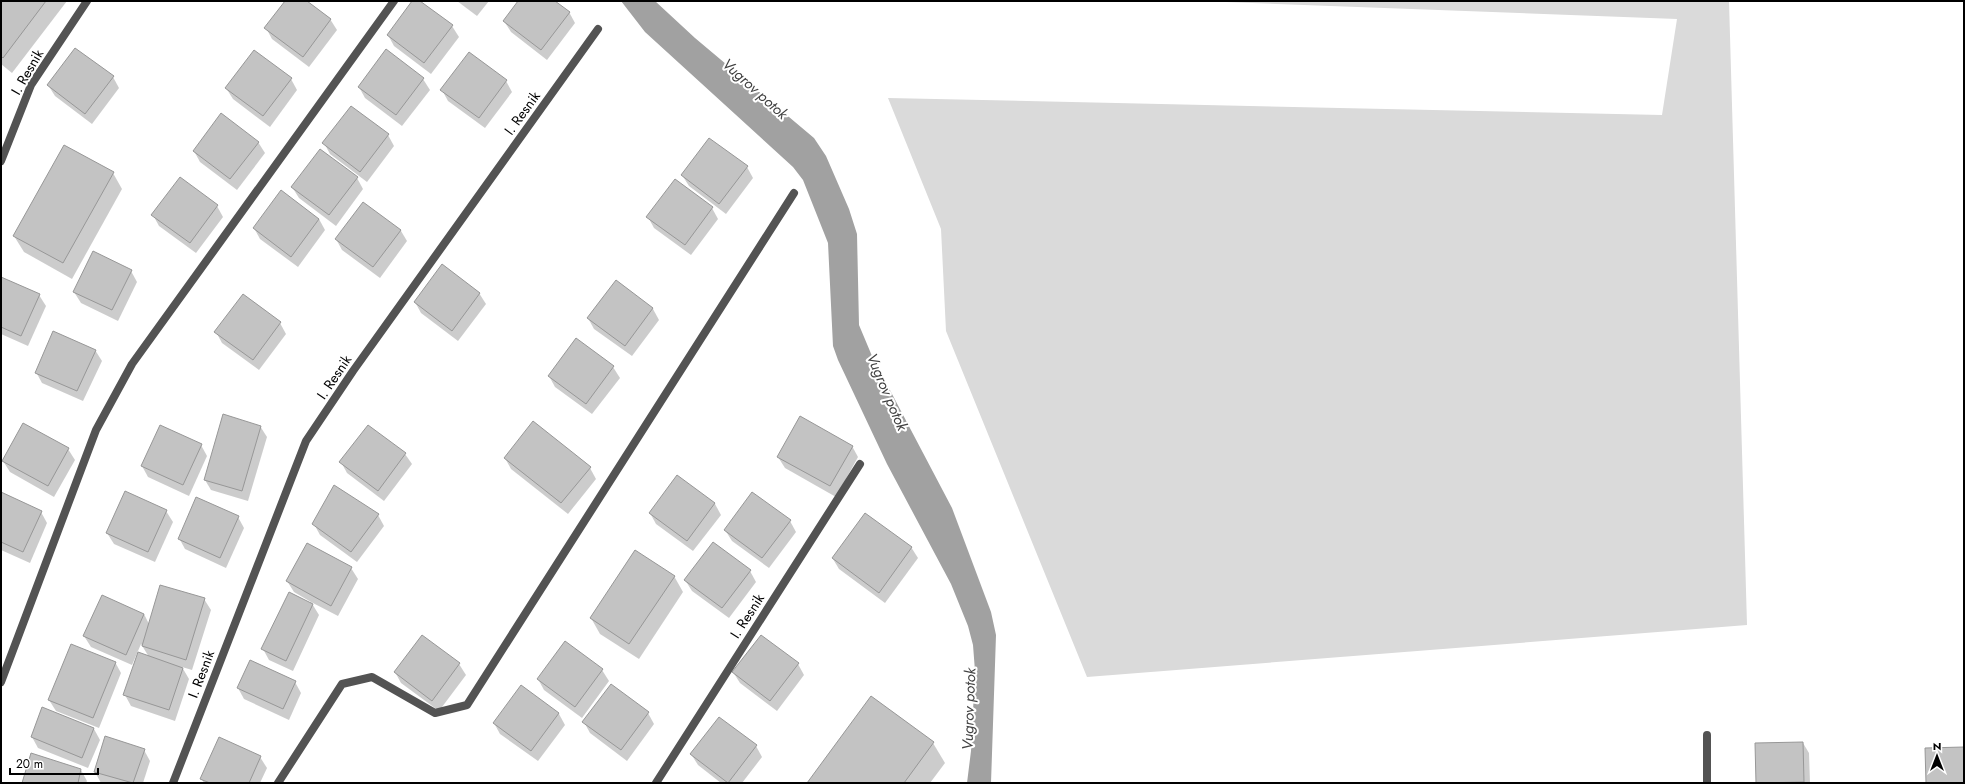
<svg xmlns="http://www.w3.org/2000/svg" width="1965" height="784" viewBox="0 0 1965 784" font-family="Jost,sans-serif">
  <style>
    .green { fill: #dadada }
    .water { fill: #a1a1a1 }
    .shadow { fill: #0003 }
    .building { fill: #c3c3c3; stroke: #979797 }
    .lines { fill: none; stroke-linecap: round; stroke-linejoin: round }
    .minor { stroke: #535353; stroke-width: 8 }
    .labels { text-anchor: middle; stroke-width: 4; stroke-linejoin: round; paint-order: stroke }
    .street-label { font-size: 14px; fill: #000; stroke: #fff }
    .water-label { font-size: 15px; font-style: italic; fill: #424242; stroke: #fff }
  </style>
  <rect width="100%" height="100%" fill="#fff"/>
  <polygon class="green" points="1199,1 1729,1 1747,625 1087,677 946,331 941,229 888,98 1662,115 1677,19"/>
  <polygon class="water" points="621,1 655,1 695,38 814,138 826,156 849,209 857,234 859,325 872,356 952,508 991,612 996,635 991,783 967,783 971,751 975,671 973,645 968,626 951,584 887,464 838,360 833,346 828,243 803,180 793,167 645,32"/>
  <g class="shadow">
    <polygon points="1,1 67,1 12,73 1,64"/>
    <polygon points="286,1 306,1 330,19 337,30 309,67 272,39 266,28"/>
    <polygon points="413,1 418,1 452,26 459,37 431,74 394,46 388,35"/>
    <polygon points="457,1 489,1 477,16"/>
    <polygon points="520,1 553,1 569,12 575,23 547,60 511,32 504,21"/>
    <polygon points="113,77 119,88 92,124 55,96 48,85"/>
    <polygon points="291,79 297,90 270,127 233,99 226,88"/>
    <polygon points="423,79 430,90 402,126 365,98 359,87"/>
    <polygon points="506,81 512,92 485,128 448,101 442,90"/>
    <polygon points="388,135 394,146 367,182 330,154 324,143"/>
    <polygon points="258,142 265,153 237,190 200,162 194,151"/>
    <polygon points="747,167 753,178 726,214 689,186 682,175"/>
    <polygon points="113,173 122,189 72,279 24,252 14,236"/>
    <polygon points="357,178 363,189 336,226 299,198 292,187"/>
    <polygon points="363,203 401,231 407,241 380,278 342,250 336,239"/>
    <polygon points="217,206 223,217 196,253 159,226 153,215"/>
    <polygon points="712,208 718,219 691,255 654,228 648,217"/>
    <polygon points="319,219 325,230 298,267 260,239 254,228"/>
    <polygon points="131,271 137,282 118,321 81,303 74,292"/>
    <polygon points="1,278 39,295 46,306 28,346 1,334"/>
    <polygon points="616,281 653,309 659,320 632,356 594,329 588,318"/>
    <polygon points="479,293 486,304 458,341 421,313 415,302"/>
    <polygon points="280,323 286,334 259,370 222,343 216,332"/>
    <polygon points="576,339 613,367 620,378 592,414 555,387 549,376"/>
    <polygon points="95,350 102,361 83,401 42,383 36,372"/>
    <polygon points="260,426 267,437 248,501 211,490 205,480"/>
    <polygon points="201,445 207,456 189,496 148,477 142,466"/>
    <polygon points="852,446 858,457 836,497 785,468 778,457"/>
    <polygon points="68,449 75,460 54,497 10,472 3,461"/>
    <polygon points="405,454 412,464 384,501 347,473 341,462"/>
    <polygon points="505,458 590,468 596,479 568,514 511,469"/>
    <polygon points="677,476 715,504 721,515 693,551 656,524 650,513"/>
    <polygon points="1,494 41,512 47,523 30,563 1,550"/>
    <polygon points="166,511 173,522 155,562 114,544 107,533"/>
    <polygon points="378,515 384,526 357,562 320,535 314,524"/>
    <polygon points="238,517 244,528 226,568 185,549 179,538"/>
    <polygon points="790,521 796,532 769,568 732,541 725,530"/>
    <polygon points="911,547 918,558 885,603 839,569 833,559"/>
    <polygon points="351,568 358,579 338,616 311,602 319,615 293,671 269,660 263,649 311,602 294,592 287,581"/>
    <polygon points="750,571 756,582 729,618 692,591 685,580"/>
    <polygon points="674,576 683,592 639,659 600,634 591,618"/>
    <polygon points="204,599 211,610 192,670 182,667 189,679 175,721 131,706 125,695 149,657 141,644 132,665 91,647 84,636 144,614 149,624"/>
    <polygon points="422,636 459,664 466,675 439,711 401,683 395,672"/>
    <polygon points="565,643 602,670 609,681 582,718 544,690 538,679"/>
    <polygon points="115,662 121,673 99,728 56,711 49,700"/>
    <polygon points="798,664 804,675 777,711 740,683 733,672"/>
    <polygon points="295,682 301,693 289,720 244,699 238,688"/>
    <polygon points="521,686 559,714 565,725 538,761 500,734 494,723"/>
    <polygon points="648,713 654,724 627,761 590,733 584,722"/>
    <polygon points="94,729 100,740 88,768 38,748 32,737"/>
    <polygon points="933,743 945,763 930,783 808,783"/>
    <polygon points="1803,743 1809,753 1810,783 1757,783 1756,744"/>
    <polygon points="756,746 762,757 742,783 721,783 698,765 691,754"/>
    <polygon points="144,750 150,761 143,783 101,783 95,772"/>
    <polygon points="260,757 267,768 260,783 204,783 201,778"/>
    <polygon points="81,770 87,781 86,783 24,783"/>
  </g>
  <g class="building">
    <polygon points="1,1 46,1 3,58 1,56"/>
    <polygon points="285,1 307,1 331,19 303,57 264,28"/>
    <polygon points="412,1 420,1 453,25 424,63 387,35"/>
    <polygon points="518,1 555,1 570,12 541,50 503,21"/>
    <polygon points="75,48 114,76 85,114 47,85"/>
    <polygon points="386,49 424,78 396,115 358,87"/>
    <polygon points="254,50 292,78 263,116 225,88"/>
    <polygon points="469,52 507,80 479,118 440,90"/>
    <polygon points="351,106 389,134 360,172 322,143"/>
    <polygon points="221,113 259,142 230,179 193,151"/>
    <polygon points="709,138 748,166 719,204 681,175"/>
    <polygon points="64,145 114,172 63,263 13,236"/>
    <polygon points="320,149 358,177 329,215 291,187"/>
    <polygon points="180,177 218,205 190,243 151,215"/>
    <polygon points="675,179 713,207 685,245 646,217"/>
    <polygon points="281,190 319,219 291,257 253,228"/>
    <polygon points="363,202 401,230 373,267 335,239"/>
    <polygon points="93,251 132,270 112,310 73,292"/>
    <polygon points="442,264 480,293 452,331 414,302"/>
    <polygon points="1,277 40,294 21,336 1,327"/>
    <polygon points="616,280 653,308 625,346 587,318"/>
    <polygon points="243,294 281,322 253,360 214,332"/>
    <polygon points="53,331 96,350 77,391 35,373"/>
    <polygon points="576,338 614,366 586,404 548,376"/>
    <polygon points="223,414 261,426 242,491 204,480"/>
    <polygon points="800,416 853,446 830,486 777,457"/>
    <polygon points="533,421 591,467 561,503 504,458"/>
    <polygon points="23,423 69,448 48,486 2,461"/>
    <polygon points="160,425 202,444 183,485 141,466"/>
    <polygon points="368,425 406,453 378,491 339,462"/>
    <polygon points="677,475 715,503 687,541 649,513"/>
    <polygon points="334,485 379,514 351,552 312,524"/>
    <polygon points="125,491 167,510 148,552 106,533"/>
    <polygon points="1,492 42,511 23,552 1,542"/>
    <polygon points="752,492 791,520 762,558 724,530"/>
    <polygon points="196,497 239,516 220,558 178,539"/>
    <polygon points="865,513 912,547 879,593 832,558"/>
    <polygon points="713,542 751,570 722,608 684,580"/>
    <polygon points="307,543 352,567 331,606 286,581"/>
    <polygon points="635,550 675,576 629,644 590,618"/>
    <polygon points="160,585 205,598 186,660 142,646"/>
    <polygon points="289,592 313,604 286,661 261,649"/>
    <polygon points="102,595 144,614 126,655 83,636"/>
    <polygon points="422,635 460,663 432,701 394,672"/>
    <polygon points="761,635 799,663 770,701 732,672"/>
    <polygon points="565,641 603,669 575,707 537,679"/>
    <polygon points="71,644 116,662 93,718 48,700"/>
    <polygon points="138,652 183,668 169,710 123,695"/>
    <polygon points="250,660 296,681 283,709 237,688"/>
    <polygon points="611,684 649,712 621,750 582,722"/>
    <polygon points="521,685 559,713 531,751 493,723"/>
    <polygon points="871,696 934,742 904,783 807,783"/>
    <polygon points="42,707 94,728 82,758 31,737"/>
    <polygon points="719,717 757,745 728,783 690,754"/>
    <polygon points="105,736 145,749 133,783 94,772"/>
    <polygon points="219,737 261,756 249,783 210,783 200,779"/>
    <polygon points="1803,742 1804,782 1756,783 1755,743"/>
    <polygon points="1964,747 1964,783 1926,783 1925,748"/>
    <polygon points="31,753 81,769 78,783 22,783"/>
  </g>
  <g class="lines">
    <g class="minor">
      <polyline points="1,161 31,85 87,1"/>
      <polyline points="1,682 96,430 132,364 394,1"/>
      <polyline points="173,783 306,441 353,371 598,29"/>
      <polyline points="278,783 342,684 372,677 435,713 467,705 794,193"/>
      <polyline points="656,783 860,464"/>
      <polyline points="1707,783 1707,735"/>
    </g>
  </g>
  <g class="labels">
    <g class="street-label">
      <text transform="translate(27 72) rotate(-60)" y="5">I. Resnik</text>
      <text transform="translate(522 113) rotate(-54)" y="5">I. Resnik</text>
      <text transform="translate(334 377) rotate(-56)" y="5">I. Resnik</text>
      <text transform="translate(747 616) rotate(-57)" y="5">I. Resnik</text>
      <text transform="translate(201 674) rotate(-69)" y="5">I. Resnik</text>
    </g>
    <g class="water-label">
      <text transform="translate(755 89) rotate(42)" y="5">Vugrov potok</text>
      <text transform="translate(887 392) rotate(67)" y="5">Vugrov potok</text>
      <text transform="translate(969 709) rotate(-88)" y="5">Vugrov potok</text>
    </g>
  </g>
  <rect width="1965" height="784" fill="none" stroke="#000000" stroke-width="4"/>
  <g transform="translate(1937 756)" stroke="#ffffff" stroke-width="3" paint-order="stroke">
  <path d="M0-3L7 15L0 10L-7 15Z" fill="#000000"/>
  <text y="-6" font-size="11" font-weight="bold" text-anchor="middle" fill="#000000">N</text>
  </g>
  <path d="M10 768v6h88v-6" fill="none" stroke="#000000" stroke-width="2"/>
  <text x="16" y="768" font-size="12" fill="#000000" stroke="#ffffff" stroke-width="3" paint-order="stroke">20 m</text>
</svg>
